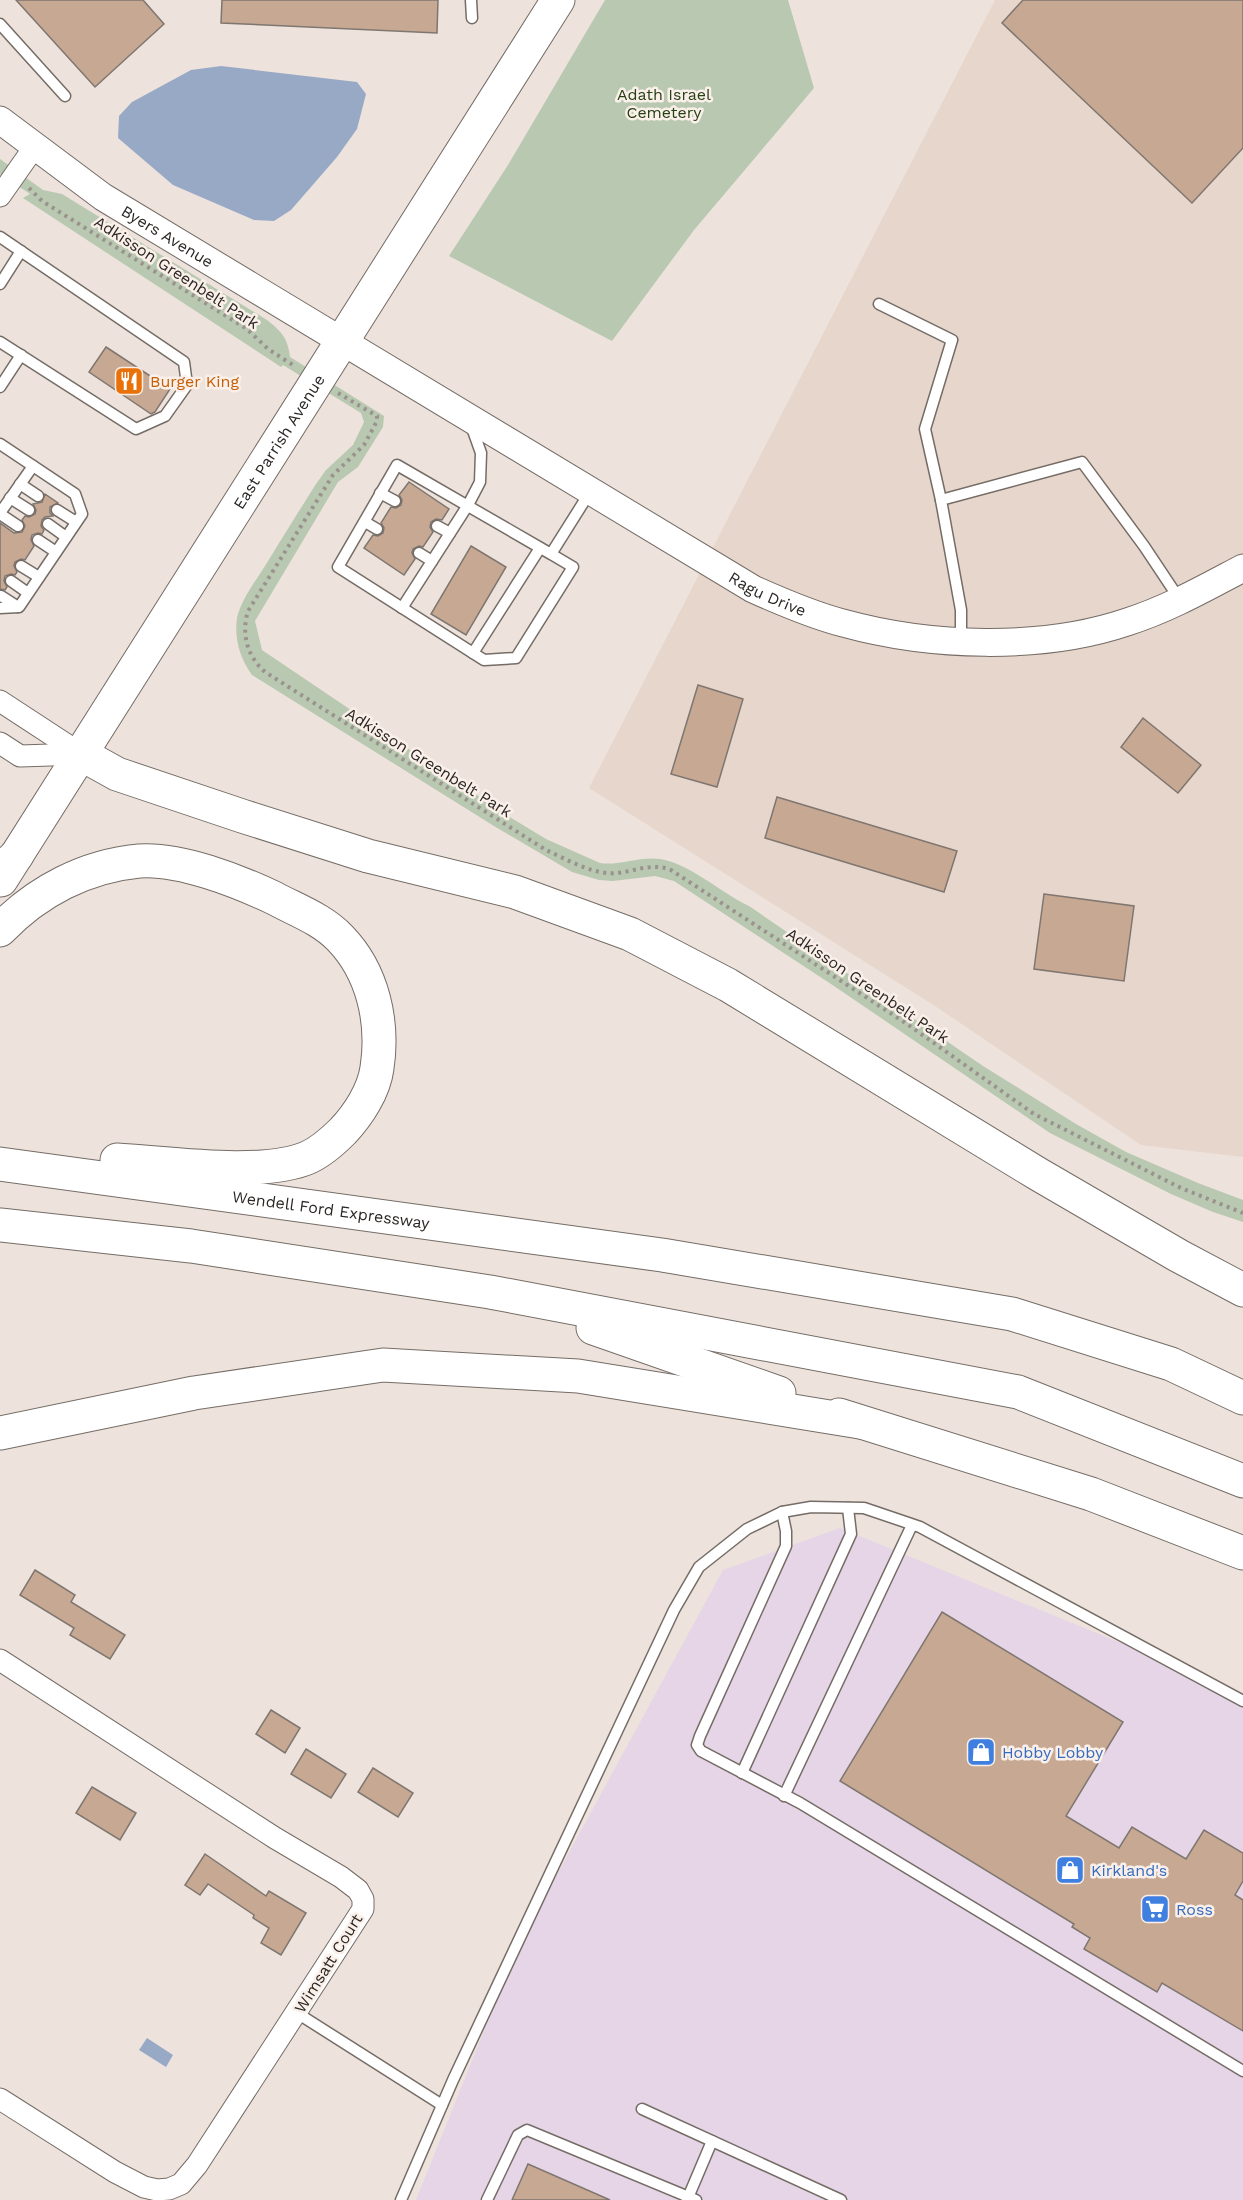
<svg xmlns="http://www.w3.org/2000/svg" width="1243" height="2200" viewBox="0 0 1243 2200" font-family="'Work Sans',sans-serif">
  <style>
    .commercial { fill: #e5d5e7 }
    .built { fill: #e7d6cb }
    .green { fill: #b8c8b1 }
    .water { fill: #98a9c6 }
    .building { fill: #c6a893; stroke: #7f7670; stroke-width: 1.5 }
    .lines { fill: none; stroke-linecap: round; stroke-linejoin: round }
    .service-casing { stroke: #756c66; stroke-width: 13 }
    .minor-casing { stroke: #756c66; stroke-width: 23 }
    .tertiary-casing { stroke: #756c66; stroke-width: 29 }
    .primary-casing { stroke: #756c66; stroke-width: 35 }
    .motorway-casing { stroke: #756c66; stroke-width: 35 }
    .path { stroke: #9a928d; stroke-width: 4; stroke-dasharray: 3 4.5; stroke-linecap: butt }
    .service { stroke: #fff; stroke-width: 10 }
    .minor { stroke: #fff; stroke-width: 21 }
    .tertiary { stroke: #fff; stroke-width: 27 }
    .primary { stroke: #fff; stroke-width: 33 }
    .motorway { stroke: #fff; stroke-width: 33 }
    .labels { text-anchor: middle; stroke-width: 5; stroke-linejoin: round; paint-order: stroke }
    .park-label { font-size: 16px; fill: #264115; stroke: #faf0e9 }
    .street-label { font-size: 16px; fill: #2b2725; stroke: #faf0e9 }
    .food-label { font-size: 16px; fill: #c56008; stroke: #faf0e9; text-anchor: start }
    .shop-label { font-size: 16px; fill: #366cbe; stroke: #faf0e9; text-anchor: start }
  </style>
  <rect width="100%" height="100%" fill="#ede3dc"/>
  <polygon class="commercial" points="840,1528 1243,1693 1243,2200 416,2200 518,1946 723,1570"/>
  <polygon class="built" points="995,0 1243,0 1243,1157 1141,1145 935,1006 589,788"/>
  <g class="green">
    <polygon points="605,0 788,0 814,88 694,230 612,341 449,256 508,165"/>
    <path d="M0,159L43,190L62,194L267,320C281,331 288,338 290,357L384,416L383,427L358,467L338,482L255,621L262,650L508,816L546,839L600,863C620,866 639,856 660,859C687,862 723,894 749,906L983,1066L1076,1124L1126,1152L1198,1183L1243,1200V1222L1213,1212L1171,1194L1050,1133L834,986L674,881L655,876L613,881L599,880L572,872L494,826L252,675C240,658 234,639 237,618C241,600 255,582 265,566C282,538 299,511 316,484L326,470L353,445L364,422L361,413L283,365L281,367L23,198L30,194L0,174Z"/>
  </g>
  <g class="water">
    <polygon points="221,66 357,82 366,94 357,129 337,157 291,210 274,221 254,220 173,185 118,138 119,116 132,102 191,70"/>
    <polygon points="147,2038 173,2055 166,2067 139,2050"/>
  </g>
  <g class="building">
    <polygon points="16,0 143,0 164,24 95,87"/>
    <polygon points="222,0 438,0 437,33 221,23"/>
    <polygon points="1023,0 1243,0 1243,148 1192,203 1002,23"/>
    <polygon points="106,347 170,389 155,412 151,414 89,372"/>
    <polygon points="409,482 449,509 442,520 436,519 431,522 430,527 433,532 423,547 419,546 413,549 412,553 415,559 404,575 364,548 373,535 378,536 383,533 384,528 381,523 391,507 396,508 401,505 402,500 399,495"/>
    <polygon points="45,494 58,503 50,507 50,513 53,516 45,517 42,520 41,526 44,530 42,534 38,533 32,535 31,540 34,546 25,560 21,559 15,562 14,566 17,572 15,575 11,574 5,576 4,581 7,587 5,590 0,589 0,523 14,533 22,532 25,526 22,520 25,516 29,517 35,514 36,510 33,504 42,502"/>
    <polygon points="471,546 506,567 466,635 431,614"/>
    <polygon points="698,685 743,699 717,787 671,774"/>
    <polygon points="1143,718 1201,765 1178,793 1121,747"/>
    <polygon points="777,797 957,851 944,892 765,838"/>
    <polygon points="1044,894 1134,906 1124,981 1034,969"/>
    <polygon points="35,1570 75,1595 71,1602 125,1635 110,1659 70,1635 74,1628 20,1595"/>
    <polygon points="942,1612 1123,1722 1066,1816 1119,1848 1132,1827 1186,1859 1204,1830 1243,1853 1243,1881 1235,1895 1243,1900 1243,2031 1162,1983 1157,1992 1084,1949 1090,1938 1072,1927 1074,1924 840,1781"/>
    <polygon points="271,1710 300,1728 285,1753 256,1734"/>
    <polygon points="306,1749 346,1774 331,1798 291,1774"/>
    <polygon points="373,1768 413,1793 398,1817 358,1792"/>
    <polygon points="92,1787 136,1813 120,1840 76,1813"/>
    <polygon points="205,1854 266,1896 269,1891 306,1913 281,1955 261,1943 269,1928 253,1918 254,1915 208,1884 200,1895 185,1885"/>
    <polygon points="528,2164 610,2200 512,2200"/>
  </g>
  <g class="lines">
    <g class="service-casing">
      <g id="service">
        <polyline points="471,0 472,18"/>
        <polyline points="0,24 65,96"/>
        <polyline points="0,237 184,362 187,385 165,416 136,429 0,342"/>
        <polyline points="0,284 21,251"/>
        <polyline points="879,304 952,340 925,429 941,500"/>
        <polyline points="0,387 21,355"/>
        <polyline points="0,444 75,494 82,514 19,607 0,608"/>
        <polyline points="20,484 38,496"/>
        <polyline points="380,493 395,501"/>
        <polyline points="10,498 29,510"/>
        <polyline points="57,510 76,522"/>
        <polyline points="0,513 33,466"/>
        <polyline points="0,514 18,526"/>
        <polyline points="365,522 377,529"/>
        <polyline points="48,524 66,537"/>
        <polyline points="437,526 450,533"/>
        <polyline points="38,540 56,552"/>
        <polyline points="419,553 432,561"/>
        <polyline points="551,554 397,465 338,567 484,660 516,658 573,567 551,554 590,492"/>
        <polyline points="21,566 39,577"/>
        <polyline points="11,581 28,593"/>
        <polyline points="1,596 18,607"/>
        <polyline points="402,608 468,505 480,482 481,453 471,425"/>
        <polyline points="961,640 961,610 941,500 1082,462 1144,546 1180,600"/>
        <polyline points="473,653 540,548"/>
        <polyline points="782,1512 786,1531 786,1546 700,1736 697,1745 701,1751 800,1803 1243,2071"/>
        <polyline points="742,1773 851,1534 848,1508"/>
        <polyline points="784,1796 912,1525"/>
        <polyline points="297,2013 442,2105"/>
        <polyline points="642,2109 841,2200"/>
        <polyline points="401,2200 453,2080 674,1610 699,1567 747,1529 782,1512 811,1507 864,1508 920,1527 1243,1701"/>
        <polyline points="487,2200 518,2135 527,2130 696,2200"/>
        <polyline points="687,2200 712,2141"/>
      </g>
    </g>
    <g class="minor-casing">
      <g id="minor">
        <polyline points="0,196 35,146"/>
        <polyline points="0,701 81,754"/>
        <polyline points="0,743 20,756 81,754"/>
        <polyline points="0,1660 275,1838 341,1877 358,1890 363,1899 363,1909 197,2165 181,2184 169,2189 157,2190 144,2187 115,2172 0,2099"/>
      </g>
    </g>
    <g class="tertiary-casing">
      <g id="tertiary">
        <path id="s1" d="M0,120L103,197L753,589C782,602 812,615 843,623C930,647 1041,651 1127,622C1168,609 1205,588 1243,568"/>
      </g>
    </g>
    <g class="primary-casing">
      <g id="primary">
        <path id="s2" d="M1,880L558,0"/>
      </g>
    </g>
    <g class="motorway-casing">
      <g id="motorway">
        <polyline points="81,754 117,774 242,816 368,856 515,892 630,934 728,985 1038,1174 1179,1256 1243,1290"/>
        <polyline points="0,871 17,855"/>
        <path d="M0,930C37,891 86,866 139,861C180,858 238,881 274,898C296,910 322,919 340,938C373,972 384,1022 377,1068C374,1091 358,1115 343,1131C332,1142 321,1152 307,1158C261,1177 168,1163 117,1160"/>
        <path id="s3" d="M0,1164L662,1255L1012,1314L1171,1364L1243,1398"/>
        <polyline points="0,1225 191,1246 490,1292 1018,1392 1243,1481"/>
        <polyline points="593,1328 779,1393"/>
        <polyline points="839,1415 1091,1494 1243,1553"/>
        <polyline points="0,1433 194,1393 383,1365 578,1376 860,1422"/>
      </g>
    </g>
    <g class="path">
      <polyline points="29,188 42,201 247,329 268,349 296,367"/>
      <path d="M338,393L377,416V421L364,445L333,475L248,611C241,634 247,656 265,672L546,850C564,858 586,871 607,873C629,875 649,861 671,870L907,1024L1034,1114L1181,1188L1243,1213"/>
    </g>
    <use href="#service" class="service"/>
    <use href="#minor" class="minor"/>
    <use href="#tertiary" class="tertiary"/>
    <use href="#primary" class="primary"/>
    <use href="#motorway" class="motorway"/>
  </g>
  <defs>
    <g id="restaurant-square" transform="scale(1.5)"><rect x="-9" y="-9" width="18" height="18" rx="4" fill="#e8710a" stroke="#faf0e9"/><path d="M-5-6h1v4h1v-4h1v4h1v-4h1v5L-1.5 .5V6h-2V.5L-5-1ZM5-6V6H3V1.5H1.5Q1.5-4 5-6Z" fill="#fff"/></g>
    <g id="shop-square" transform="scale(1.5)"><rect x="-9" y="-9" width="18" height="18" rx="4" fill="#3f7fe0" stroke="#faf0e9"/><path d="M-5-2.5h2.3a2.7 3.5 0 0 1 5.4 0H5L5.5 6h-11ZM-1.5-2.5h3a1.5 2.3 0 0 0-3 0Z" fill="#fff"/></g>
    <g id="supermarket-square" transform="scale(1.5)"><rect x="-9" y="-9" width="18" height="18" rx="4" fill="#3f7fe0" stroke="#faf0e9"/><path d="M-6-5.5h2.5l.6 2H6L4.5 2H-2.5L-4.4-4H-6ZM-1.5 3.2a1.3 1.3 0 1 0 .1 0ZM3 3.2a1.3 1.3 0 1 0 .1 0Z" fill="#fff"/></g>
  </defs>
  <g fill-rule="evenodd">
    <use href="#restaurant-square" x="129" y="381"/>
    <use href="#shop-square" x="981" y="1752"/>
    <use href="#shop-square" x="1070" y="1870"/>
    <use href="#supermarket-square" x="1155" y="1909"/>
  </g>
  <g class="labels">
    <g class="park-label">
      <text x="664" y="100">Adath Israel<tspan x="664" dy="18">Cemetery</tspan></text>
    </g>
    <g class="street-label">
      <text dy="6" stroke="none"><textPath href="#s1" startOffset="204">Byers Avenue</textPath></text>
      <text transform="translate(177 272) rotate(33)" y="6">Adkisson Greenbelt Park</text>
      <text dy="6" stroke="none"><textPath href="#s2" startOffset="519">East Parrish Avenue</textPath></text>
      <text dy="6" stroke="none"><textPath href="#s1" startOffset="903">Ragu Drive</textPath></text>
      <text transform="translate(429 762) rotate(32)" y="6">Adkisson Greenbelt Park</text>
      <text transform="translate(868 985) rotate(34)" y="6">Adkisson Greenbelt Park</text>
      <text dy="6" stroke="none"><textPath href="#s3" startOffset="334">Wendell Ford Expressway</textPath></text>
      <text transform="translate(328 1963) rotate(-58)" y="6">Wimsatt Court</text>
    </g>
    <g class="food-label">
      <text x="150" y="387">Burger King</text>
    </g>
    <g class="shop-label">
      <text x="1002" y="1758">Hobby Lobby</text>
      <text x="1091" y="1876">Kirkland's</text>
      <text x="1176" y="1915">Ross</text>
    </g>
  </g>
</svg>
